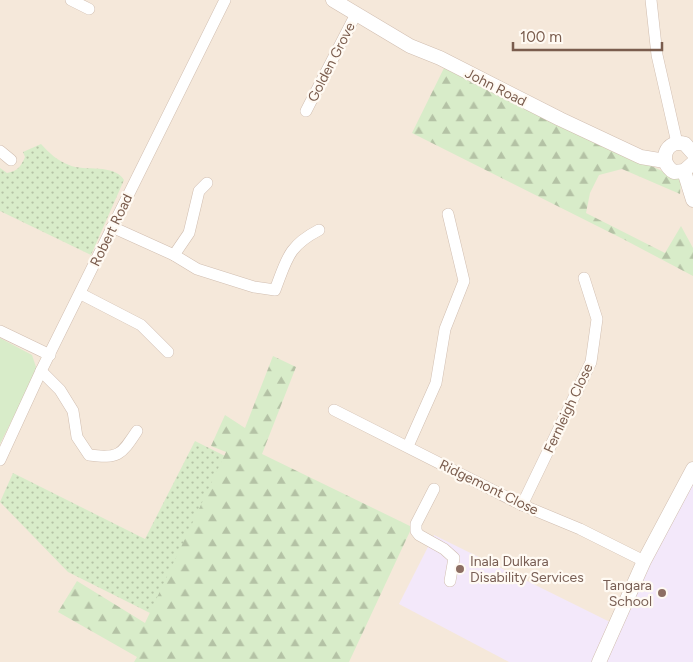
<svg xmlns="http://www.w3.org/2000/svg" width="693" height="662" viewBox="0 0 693 662" font-family="Figtree,sans-serif">
  <style>
    .residential { fill: #f5e8da }
    .education { fill: #f3e8fa }
    .grass { fill: url(#grass-dots) }
    .forest { fill: url(#forest-firs) }
    .green { fill: #d8ecc9 }
    .lines { fill: none; stroke-linecap: round; stroke-linejoin: round }
    .minor-casing { stroke: #d1beb0; stroke-width: 12 }
    .tertiary-casing { stroke: #d1beb0; stroke-width: 15 }
    .minor { stroke: #fff; stroke-width: 11 }
    .tertiary { stroke: #fff; stroke-width: 14 }
    .education-dot { fill: #8d6e63; stroke: #fffaf3; stroke-width: 2 }
    .labels { text-anchor: middle; stroke-width: 4.5; stroke-linejoin: round; paint-order: stroke }
    .street-label { font-size: 14px; fill: #7a5c4d; stroke: #fffaf3 }
    .education-label { font-size: 14px; fill: #785e54; stroke: #fffaf3; text-anchor: start }
  </style>
  <defs>
    <pattern id="grass-dots" width="8" height="8" patternUnits="userSpaceOnUse" patternTransform="scale(1.25)"><rect width="8" height="8" fill="#d8ecc9"/><path d="M2 2h.1M6 6h.1" fill="none" stroke="#b4c2a5" stroke-width="1.8" stroke-linecap="round"/></pattern>
    <pattern id="forest-firs" width="22" height="20" patternUnits="userSpaceOnUse" patternTransform="scale(1.25)"><rect width="22" height="20" fill="#d8ecc9"/><path d="M5 1l3.5 6h-7zM16 11l3.5 6h-7z" fill="#b4c2a5"/></pattern>
  </defs>
  <rect width="100%" height="100%" fill="#fdf6ec"/>
  <polygon class="residential" points="0,0 693,0 693,469 599,662 0,662"/>
  <g class="education">
    <polygon points="693,469 693,662 599,662"/>
    <polygon points="434,535 614,624 596,662 509,662 399,604"/>
  </g>
  <g class="grass">
    <path d="M41,144C49,153 58,161 69,165C85,172 114,163 124,180L91,255L0,211V168L7,173C18,171 21,166 25,157L23,152Z"/>
    <polygon points="195,441 231,459 152,614 68,572 0,502 13,473 145,539"/>
  </g>
  <g class="forest">
    <polygon points="444,68 681,180 680,194 622,169 599,175 590,193 586,213 665,253 681,226 693,248 693,276 623,239 412,133"/>
    <polygon points="273,356 296,367 262,454 412,527 349,662 134,662 137,657 58,612 77,581 145,623 226,452 211,446 225,415 245,428"/>
  </g>
  <polygon class="green" points="0,338 32,355 37,370 0,444"/>
  <g class="lines">
    <g class="minor-casing">
      <g id="minor">
        <polyline points="71,0 89,9"/>
        <polyline points="651,0 657,55 677,143"/>
        <polyline points="306,111 356,14"/>
        <polyline points="0,151 11,160"/>
        <path d="M112,227L174,255L197,269L254,287L275,290C287,259 288,246 319,230"/>
        <polyline points="174,255 189,233 199,191 207,183"/>
        <polyline points="81,294 141,325 168,352"/>
        <polyline points="0,331 50,355"/>
        <path d="M41,371L60,390L73,411L77,437L89,455C119,459 121,455 137,431"/>
        <polyline points="334,410 522,505 580,529 644,561"/>
        <polyline points="408,446 436,383 445,329 464,281 448,214"/>
        <polyline points="0,460 41,371 225,0"/>
        <polyline points="434,489 416,524 416,531 419,535 444,549 454,558 450,581"/>
        <polyline points="522,505 591,362 597,319 584,278"/>
      </g>
    </g>
    <g class="tertiary-casing">
      <g id="tertiary">
        <polyline points="333,0 410,46 440,58 560,119 641,157 665,161"/>
        <path d="M693,153L685,144C666,138 657,162 674,172L684,171L693,163"/>
        <polyline points="684,171 693,200"/>
        <polyline points="599,662 644,561 693,469"/>
      </g>
    </g>
    <use href="#minor" class="minor"/>
    <use href="#tertiary" class="tertiary"/>
  </g>
  <g class="education-dot">
    <circle cx="460" cy="569" r="5"/>
    <circle cx="662" cy="593" r="5"/>
  </g>
  <g class="labels">
    <g class="street-label">
      <text transform="translate(331 62) rotate(-63)" y="5">Golden Grove</text>
      <text transform="translate(496 87) rotate(27)" y="5">John Road</text>
      <text transform="translate(111 230) rotate(-64)" y="5">Robert Road</text>
      <text transform="translate(568 408) rotate(-65)" y="5">Fernleigh Close</text>
      <text transform="translate(489 487) rotate(26)" y="5">Ridgemont Close</text>
    </g>
    <g class="education-label">
      <text x="470" y="566">Inala Dulkara<tspan x="470" dy="16">Disability Services</tspan></text>
      <text x="652" y="590" text-anchor="end">Tangara<tspan x="652" dy="16">School</tspan></text>
    </g>
  </g>
  <path d="M513 42v8h149v-8" fill="none" stroke="#7a5c4d" stroke-width="2.5"/>
  <text x="520" y="42" font-size="15" fill="#7a5c4d" stroke="#fffaf3" stroke-width="4" paint-order="stroke">100 m</text>
</svg>
